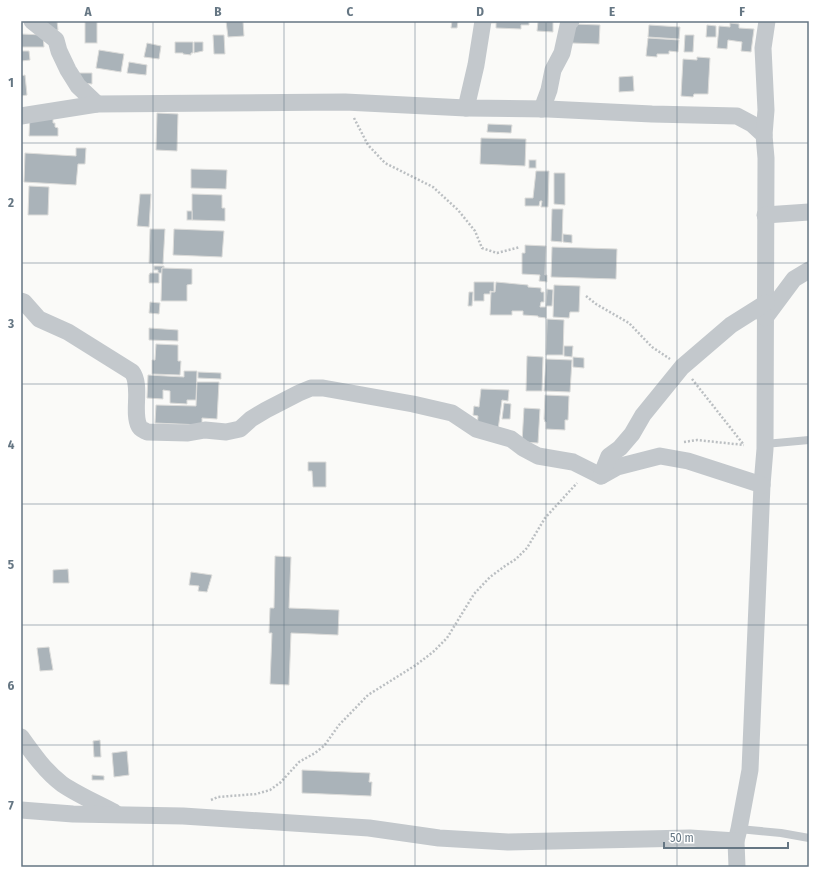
<svg xmlns="http://www.w3.org/2000/svg" width="830" height="888" viewBox="0 0 830 888" font-family="'Fira Sans Condensed',sans-serif">
  <style>
    .building { fill: #aab3b9; stroke: #dcdcda }
    .lines { fill: none; stroke-linecap: round; stroke-linejoin: round }
    .path { stroke: #bbbfc2; stroke-width: 2.5; stroke-dasharray: 2 2; stroke-linecap: butt }
    .service { stroke: #c3c8cc; stroke-width: 8 }
    .minor { stroke: #c3c8cc; stroke-width: 17 }
    .grid { fill: none; stroke: #657683; stroke-width: 1; stroke-opacity: 0.55 }
    .neatline { fill: none; stroke: #657683; stroke-width: 1.5 }
    .grid-label { font-size: 13px; text-anchor: middle; font-weight: bold; fill: #657683 }
  </style>
  <rect width="100%" height="100%" fill="#fafaf8"/>
  <g class="building">
    <polygon points="43,21 57,21 58,30 45,31"/>
    <rect x="85" y="21" width="12" height="22"/>
    <polygon points="226,21 243,21 244,36 228,37"/>
    <polygon points="452,21 458,21 457,28 451,28"/>
    <polygon points="486,21 529,21 529,25 521,25 521,29 496,28 496,23 486,23"/>
    <polygon points="538,21 553,21 553,32 537,31"/>
    <polygon points="730,23 739,24 739,28 754,29 751,52 741,51 742,42 728,40 727,49 717,48 719,26 730,27"/>
    <polygon points="573,24 600,25 599,44 572,43"/>
    <polygon points="649,25 680,27 679,39 648,37"/>
    <polygon points="707,25 716,26 716,37 706,37"/>
    <polygon points="21,34 43,35 44,47 21,47"/>
    <polygon points="213,35 224,35 225,54 214,54"/>
    <polygon points="685,35 694,35 693,52 684,52"/>
    <polygon points="648,38 679,40 678,52 669,51 669,54 657,54 657,57 646,56"/>
    <polygon points="175,42 193,42 193,53 191,53 191,55 183,54 183,53 175,53"/>
    <polygon points="194,42 203,42 203,51 194,53"/>
    <polygon points="147,43 161,46 159,59 144,57"/>
    <polygon points="99,50 124,54 121,72 96,68"/>
    <polygon points="21,51 29,51 30,60 21,61"/>
    <polygon points="697,57 710,58 708,94 694,94 693,97 681,96 683,59 697,60"/>
    <polygon points="129,62 147,65 146,75 127,73"/>
    <polygon points="77,73 92,73 92,84 82,83"/>
    <polygon points="25,75 27,95 21,96 21,76"/>
    <polygon points="633,76 634,91 619,92 619,77"/>
    <polygon points="157,113 178,114 177,151 156,150"/>
    <polygon points="30,115 53,116 53,123 55,123 55,127 58,128 58,136 29,136"/>
    <polygon points="488,124 512,125 511,133 487,132"/>
    <polygon points="481,138 526,139 525,166 480,164"/>
    <polygon points="76,148 86,148 85,164 78,164 76,185 24,182 25,153 76,156"/>
    <rect x="529" y="160" width="7" height="8"/>
    <polygon points="191,169 227,170 226,189 191,188"/>
    <polygon points="536,171 549,171 548,207 541,207 542,201 540,201 539,206 525,206 525,198 533,198"/>
    <polygon points="554,173 565,173 565,205 554,204"/>
    <polygon points="29,186 49,187 48,215 28,215"/>
    <polygon points="140,194 151,194 149,227 137,226"/>
    <polygon points="192,194 222,195 222,208 225,208 225,221 192,220"/>
    <polygon points="552,209 563,209 562,242 551,241"/>
    <rect x="187" y="211" width="5" height="9"/>
    <polygon points="150,229 165,229 163,264 149,263"/>
    <polygon points="174,229 224,231 222,257 173,255"/>
    <polygon points="563,234 572,235 572,243 563,242"/>
    <polygon points="525,245 546,246 545,275 547,275 547,282 539,281 540,275 522,274 522,253 525,253"/>
    <polygon points="552,247 617,249 616,279 551,277"/>
    <polygon points="154,266 164,266 164,268 162,268 162,273 158,273 158,270 154,270"/>
    <polygon points="162,268 192,269 192,284 187,285 187,301 161,301"/>
    <polygon points="150,273 159,273 159,283 149,283 149,275"/>
    <polygon points="474,282 494,282 494,292 490,291 490,294 484,294 484,301 474,301"/>
    <polygon points="496,282 528,285 528,287 541,288 541,292 544,292 544,302 541,302 540,307 546,307 546,318 538,317 538,316 523,315 523,311 512,311 512,315 490,315 491,292 495,292"/>
    <polygon points="554,285 580,286 579,312 570,312 569,318 553,317"/>
    <polygon points="547,289 553,290 552,306 546,306"/>
    <polygon points="469,292 473,292 472,306 468,306"/>
    <polygon points="150,302 160,303 159,314 149,313"/>
    <polygon points="547,319 564,320 563,355 546,355"/>
    <polygon points="149,328 178,330 178,341 149,340"/>
    <polygon points="156,344 178,345 178,361 181,361 180,375 152,374 152,360 155,360"/>
    <polygon points="564,346 573,346 572,357 564,356"/>
    <polygon points="527,356 543,357 542,391 526,391"/>
    <polygon points="573,357 584,358 584,368 573,367"/>
    <polygon points="546,359 572,360 570,392 544,391"/>
    <polygon points="184,371 197,371 196,400 187,400 187,404 170,403 170,391 163,390 163,399 147,398 148,375 184,377"/>
    <polygon points="198,372 221,373 221,379 198,378"/>
    <polygon points="197,382 219,382 217,419 202,418 202,425 155,423 156,405 196,406"/>
    <polygon points="481,389 509,390 508,401 502,400 498,430 477,427 478,416 473,415 474,406 479,407"/>
    <polygon points="545,395 569,396 568,420 565,420 565,430 546,429 546,422 545,422 544,419"/>
    <polygon points="504,403 511,404 510,419 502,419"/>
    <polygon points="524,408 540,409 538,443 522,442"/>
    <polygon points="308,462 326,462 326,487 313,487 312,471 308,471"/>
    <polygon points="275,556 291,557 289,608 339,610 338,635 291,633 289,685 270,684 272,633 269,633 270,608 274,608"/>
    <polygon points="68,569 69,583 53,583 53,570"/>
    <polygon points="191,572 212,575 207,592 198,591 199,586 189,585"/>
    <polygon points="49,647 53,670 40,671 37,648"/>
    <polygon points="100,740 101,757 94,757 93,741"/>
    <polygon points="127,751 129,775 114,777 112,753"/>
    <polygon points="302,770 370,773 369,782 372,782 371,796 302,793"/>
    <polygon points="92,775 104,776 104,780 92,780"/>
  </g>
  <g class="lines">
    <g class="path">
      <polyline points="354,118 368,145 385,163 433,187 458,210 475,231 482,248 497,253 520,247"/>
      <polyline points="586,296 596,304 629,323 652,347 670,359"/>
      <polyline points="692,379 744,445"/>
      <polyline points="684,442 697,440 744,445"/>
      <polyline points="211,800 218,797 256,794 270,790 281,782 299,762 315,753 324,746 339,725 368,695 416,665 433,652 447,638 474,594 490,577 505,566 516,559 527,548 545,518 577,483"/>
    </g>
    <g class="service">
      <polyline points="765,444 809,440"/>
      <polyline points="739,829 781,833 809,838"/>
    </g>
    <g class="minor">
      <polyline points="32,21 56,40 59,51 68,70 78,86 97,104"/>
      <polyline points="466,108 476,65 483,21"/>
      <polyline points="542,109 549,90 553,70 562,53 569,21 571,21"/>
      <polyline points="21,116 97,104 345,102 466,108 548,109 652,114 737,116 752,124 764,135 766,158 765,449 762,485 750,770 739,829 736,841 737,867"/>
      <polyline points="764,135 766,110 763,48 767,21"/>
      <polyline points="765,215 809,212"/>
      <path d="M21,301L24,302L39,319L68,332L132,372C142,385 132,412 139,426C140,429 144,430 147,432L188,433L205,430L226,432L240,429L251,419L266,410L299,393L311,388H323L413,404L452,413L476,429L511,439L523,448L538,456L573,462L601,476L617,467L660,456L688,461L762,485"/>
      <polyline points="765,318 794,279 809,270"/>
      <polyline points="601,476 609,456 620,448 632,434 643,415 682,367 731,325 766,303"/>
      <path d="M21,737C33,754 46,772 62,784C78,795 97,803 114,812"/>
      <polyline points="21,810 73,814 183,816 369,828 439,838 508,842 690,838 736,841"/>
    </g>
  </g>
  <path class="grid" d="M153,21V867M284,21V867M415,21V867M546,21V867M677,21V867M21,143H809M21,263H809M21,384H809M21,504H809M21,625H809M21,745H809"/>
  <rect width="830" height="888" fill="none" stroke="#ffffff" stroke-width="44"/>
  <path d="M664 842v6h124v-6" fill="none" stroke="#657683" stroke-width="2"/>
  <text x="670" y="842" font-size="12" fill="#657683" stroke="#ffffff" stroke-width="3" paint-order="stroke">50 m</text>
  <rect x="22" y="22" width="786" height="844" class="neatline"/>
  <g class="grid-label">
    <text x="88" y="16">A</text>
    <text x="218" y="16">B</text>
    <text x="350" y="16">C</text>
    <text x="480" y="16">D</text>
    <text x="612" y="16">E</text>
    <text x="742" y="16">F</text>
    <text x="11" y="87">1</text>
    <text x="11" y="207">2</text>
    <text x="11" y="328">3</text>
    <text x="11" y="449">4</text>
    <text x="11" y="569">5</text>
    <text x="11" y="690">6</text>
    <text x="11" y="810">7</text>
  </g>
</svg>
